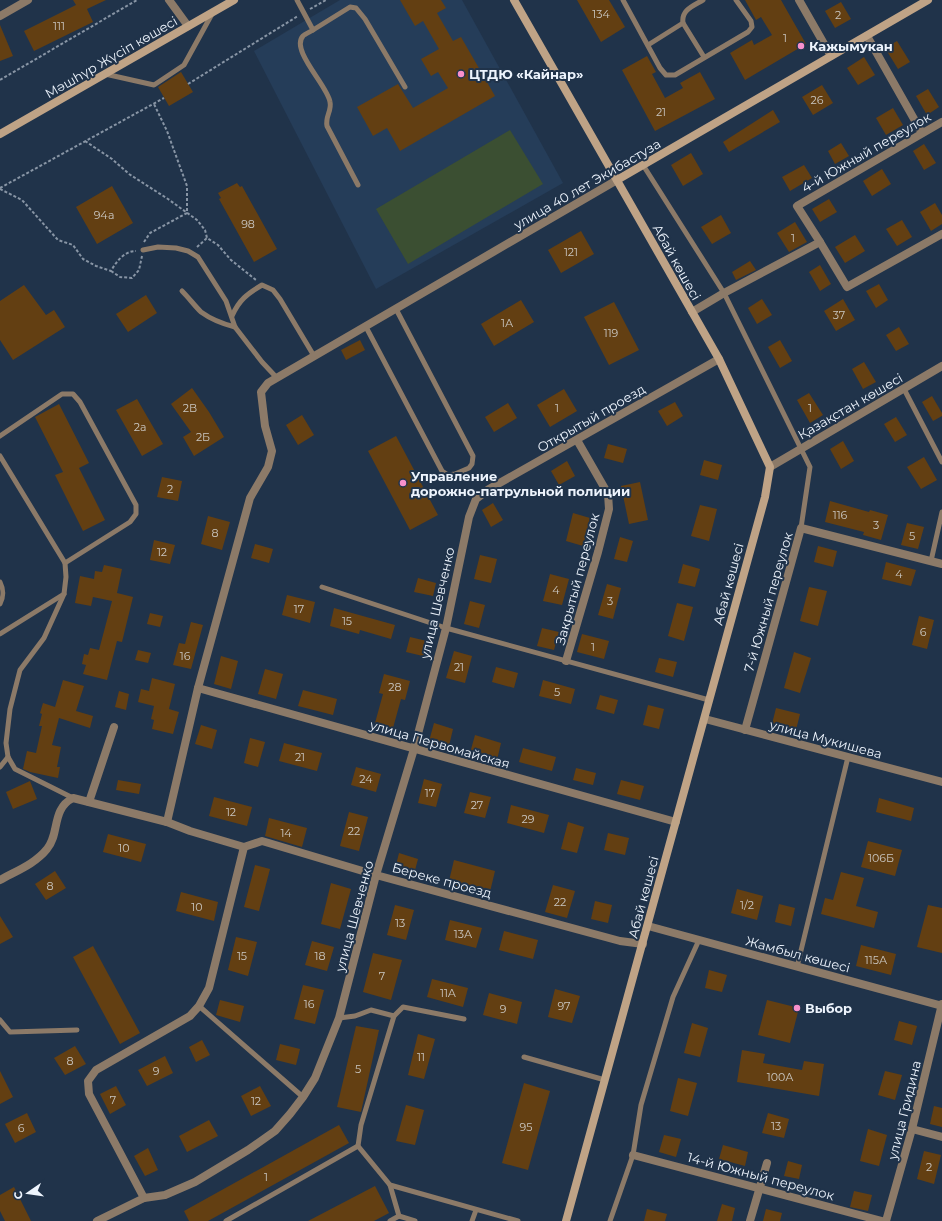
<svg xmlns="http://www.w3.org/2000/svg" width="942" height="1221" viewBox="0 0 942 1221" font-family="Montserrat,sans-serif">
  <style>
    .built { fill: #253d59 }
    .green { fill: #3b4f32 }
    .building { fill: #633f12 }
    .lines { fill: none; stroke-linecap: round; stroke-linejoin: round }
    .path { stroke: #8895a5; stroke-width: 2; stroke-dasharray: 3 2; stroke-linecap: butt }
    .lane { stroke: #8c7a68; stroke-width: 5 }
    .street { stroke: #8c7a68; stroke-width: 8 }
    .secondary { stroke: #bfa386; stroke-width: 8 }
    .poi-dot { fill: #f890cc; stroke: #20334a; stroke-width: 1.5 }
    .labels { text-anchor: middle; stroke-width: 4; stroke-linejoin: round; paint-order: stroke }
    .number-label { font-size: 11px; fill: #cac7c2 }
    .poi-label { font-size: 13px; font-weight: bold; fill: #edf4fd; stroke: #20334a; text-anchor: start }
    .street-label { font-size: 13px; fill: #edf4fd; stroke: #20334a }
  </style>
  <rect width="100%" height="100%" fill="#20334a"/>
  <polygon class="built" points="340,0 462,0 563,183 376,289 254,51"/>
  <polygon class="green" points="510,130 543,184 408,264 376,209"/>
  <g class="building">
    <polygon points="73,0 106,0 87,9 93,22 34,51 24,31 76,5"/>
    <polygon points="400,0 441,0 446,8 437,13 453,41 461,37 495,96 400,151 387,128 373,136 357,107 398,84 413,108 448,88 438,72 431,76 421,59 439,49 423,21 415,26"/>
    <polygon points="577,0 609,0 625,27 601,42"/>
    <polygon points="745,0 781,0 806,44 745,80 730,53 752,40 754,45 772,35 761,17 756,20"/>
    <polygon points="841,2 851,19 835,28 825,11"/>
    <polygon points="0,25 13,56 0,61"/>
    <polygon points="897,41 910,62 898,69 885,48"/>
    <polygon points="647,56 656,72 652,74 665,98 683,88 680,83 700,72 715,99 655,131 622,70"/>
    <polygon points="864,57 875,75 858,85 847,68"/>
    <polygon points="181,72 193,92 169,106 158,87"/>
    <polygon points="822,85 833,103 813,115 802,97"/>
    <polygon points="928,89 939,107 927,115 916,96"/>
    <polygon points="893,108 903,125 886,135 876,118"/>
    <polygon points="773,110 780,122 729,152 723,142"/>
    <polygon points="841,143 849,156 835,164 828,151"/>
    <polygon points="924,144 936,163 924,170 913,151"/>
    <polygon points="691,153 703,174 683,186 671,165"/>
    <polygon points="804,165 812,178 790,191 782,177"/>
    <polygon points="882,169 891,184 872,196 863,181"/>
    <polygon points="237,183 240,187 242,186 277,249 254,262 219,199 221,198 218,193"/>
    <polygon points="112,186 133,223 97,244 76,207"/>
    <polygon points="829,199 837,212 820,222 812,209"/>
    <polygon points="935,203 942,215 942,224 931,231 920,212"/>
    <polygon points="721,215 731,233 712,244 701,227"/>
    <polygon points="902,220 912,237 897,246 886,229"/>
    <polygon points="795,222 807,242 789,252 777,233"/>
    <polygon points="581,231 594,254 561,273 548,250"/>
    <polygon points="855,235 865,251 845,263 835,247"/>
    <polygon points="750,261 756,270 736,280 732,272"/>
    <polygon points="820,265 831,284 820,291 809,272"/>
    <polygon points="879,284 888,300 876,308 866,291"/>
    <polygon points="24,285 46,315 54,310 65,327 13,360 0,340 0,301"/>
    <polygon points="146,295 157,313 128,332 116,314"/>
    <polygon points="762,299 772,315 757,324 748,308"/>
    <polygon points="843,299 855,320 836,331 824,311"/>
    <polygon points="521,300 534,322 494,346 481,324"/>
    <polygon points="614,302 639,350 609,365 584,317"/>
    <polygon points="899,327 909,344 896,351 886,335"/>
    <polygon points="360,340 365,350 346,360 341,350"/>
    <polygon points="780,340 792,361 780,368 768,347"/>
    <polygon points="864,362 876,382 863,389 852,369"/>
    <polygon points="192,388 209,412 224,437 194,456 183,437 191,432 171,404"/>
    <polygon points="564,389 577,411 550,427 537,405"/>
    <polygon points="809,393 823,415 810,423 797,400"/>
    <polygon points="932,396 942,413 942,416 933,421 922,402"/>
    <polygon points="137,399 163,444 142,456 116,410"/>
    <polygon points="675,402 683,416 667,426 658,411"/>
    <polygon points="508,403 517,418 494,432 485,417"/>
    <polygon points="59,404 89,463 79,468 105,520 83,531 55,475 63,472 35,417"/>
    <polygon points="302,415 314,435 298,445 286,425"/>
    <polygon points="896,417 907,435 895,442 884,424"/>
    <polygon points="396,436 438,515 410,530 368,451"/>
    <polygon points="843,441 854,461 841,469 830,449"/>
    <polygon points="608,444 627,449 623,463 604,458"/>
    <polygon points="924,457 937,480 921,489 907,467"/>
    <polygon points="704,460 722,465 718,480 700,475"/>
    <polygon points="567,461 575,476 559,485 551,471"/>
    <polygon points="162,477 182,481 178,501 157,497"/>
    <polygon points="640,482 648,520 629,524 621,486"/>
    <polygon points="830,501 869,512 870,510 888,515 881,540 863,535 864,532 825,522"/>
    <polygon points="493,503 503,520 491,527 482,510"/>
    <polygon points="700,505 717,509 709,541 691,536"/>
    <polygon points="573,513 590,518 583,546 566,541"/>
    <polygon points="208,516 230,522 222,550 201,544"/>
    <polygon points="907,523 924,527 918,549 901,545"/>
    <polygon points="620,537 633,541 627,562 614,559"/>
    <polygon points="154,540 175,545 170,564 150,560"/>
    <polygon points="255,544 273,549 269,563 251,558"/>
    <polygon points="818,546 837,551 833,567 814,562"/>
    <polygon points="480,555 497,559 491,583 474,579"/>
    <polygon points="886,562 916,570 911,586 882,579"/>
    <polygon points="683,564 700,569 695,587 678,583"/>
    <polygon points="104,565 122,569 117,593 133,597 122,642 117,641 107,680 83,674 86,665 82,664 84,654 88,655 90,648 99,650 112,601 93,597 91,606 75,603 80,576 94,579 95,571 102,572"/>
    <polygon points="550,574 569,579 562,605 543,601"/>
    <polygon points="418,578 436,583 433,596 414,592"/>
    <polygon points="607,584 621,588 613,619 598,615"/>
    <polygon points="809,587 827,591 818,626 800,621"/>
    <polygon points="287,595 315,602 310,623 282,615"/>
    <polygon points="470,601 485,605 479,628 464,624"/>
    <polygon points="677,603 693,607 684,641 668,636"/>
    <polygon points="334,608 395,625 391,639 360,630 359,634 330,626"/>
    <polygon points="150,613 163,616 160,627 147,624"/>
    <polygon points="919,616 934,620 927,649 912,645"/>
    <polygon points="191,622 203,625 191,669 173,665 179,643 185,644"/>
    <polygon points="542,628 559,632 554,650 537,646"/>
    <polygon points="582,634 609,641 604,659 577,652"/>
    <polygon points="410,637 431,642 427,657 406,652"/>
    <polygon points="138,650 151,653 148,663 135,660"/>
    <polygon points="454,651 472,656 465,683 446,678"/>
    <polygon points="794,652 811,658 800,693 784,688"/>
    <polygon points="221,656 238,661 231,689 214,684"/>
    <polygon points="659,658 677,662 673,677 655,672"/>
    <polygon points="496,667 518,673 514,688 492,682"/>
    <polygon points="265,669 283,674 276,699 258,694"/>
    <polygon points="384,674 410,681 405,700 401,699 393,728 375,723 383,694 379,693"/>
    <polygon points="152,678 175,684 169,709 179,712 173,734 152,729 154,720 151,719 154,706 138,702 141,689 149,691"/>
    <polygon points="63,680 84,686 76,711 93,716 90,728 59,718 52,745 61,747 57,767 60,767 58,778 30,772 23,769 27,751 36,753 42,726 39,726 42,714 40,713 43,703 55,707"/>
    <polygon points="543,680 575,689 571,704 539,696"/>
    <polygon points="303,690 337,699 333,715 298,706"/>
    <polygon points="119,691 129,694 126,710 115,707"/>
    <polygon points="600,695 618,700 614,714 596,709"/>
    <polygon points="648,705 664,709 659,729 643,725"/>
    <polygon points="776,708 800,714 796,730 772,724"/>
    <polygon points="434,723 453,729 448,750 428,745"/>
    <polygon points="201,725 217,730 212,749 195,744"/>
    <polygon points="475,735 501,743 497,760 470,753"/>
    <polygon points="250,738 265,742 258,767 244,763"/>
    <polygon points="284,743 322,753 317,771 279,761"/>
    <polygon points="523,748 556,757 552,771 519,762"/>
    <polygon points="356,767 381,774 376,792 351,785"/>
    <polygon points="576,768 596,773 593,785 573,780"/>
    <polygon points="424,779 442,784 436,807 418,803"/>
    <polygon points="118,780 141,784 139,794 116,790"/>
    <polygon points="621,780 644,786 640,800 617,794"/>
    <polygon points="30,781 37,799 13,809 6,792"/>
    <polygon points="470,792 491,797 485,818 464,813"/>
    <polygon points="214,797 252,807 247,826 209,816"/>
    <polygon points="879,798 914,808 911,821 876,812"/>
    <polygon points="511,805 549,815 544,833 507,823"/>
    <polygon points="349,812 368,817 359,851 340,846"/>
    <polygon points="269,818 307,828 302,847 265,836"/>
    <polygon points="568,822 584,827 577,853 561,849"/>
    <polygon points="608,833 629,838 625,855 604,850"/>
    <polygon points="108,834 146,844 141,862 103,852"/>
    <polygon points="868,841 902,850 895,876 861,867"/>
    <polygon points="399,853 418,859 414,874 395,869"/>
    <polygon points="454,860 495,871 489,896 448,885"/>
    <polygon points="255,865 270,869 259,911 244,907"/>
    <polygon points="55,871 66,888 46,900 35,884"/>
    <polygon points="841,872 864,878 856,906 878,912 874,928 821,914 825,898 833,900"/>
    <polygon points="331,883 351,889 340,929 321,924"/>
    <polygon points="553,885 575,891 567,918 545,912"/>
    <polygon points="737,889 763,896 757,920 731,913"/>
    <polygon points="181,892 218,902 214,921 176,911"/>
    <polygon points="595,901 612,905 608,923 591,919"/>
    <polygon points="779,904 795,908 791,926 775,922"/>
    <polygon points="395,905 414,910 406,940 387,935"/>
    <polygon points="928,905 942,908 942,953 917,947"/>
    <polygon points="0,916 13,937 0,944"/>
    <polygon points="450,920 482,928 476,948 445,940"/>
    <polygon points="504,931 538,940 533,959 499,950"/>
    <polygon points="236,937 257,942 248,976 228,970"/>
    <polygon points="312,941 334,947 327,971 305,965"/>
    <polygon points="861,945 896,954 891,975 856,966"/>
    <polygon points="93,946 140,1033 120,1044 73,957"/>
    <polygon points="373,953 402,960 391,1000 363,992"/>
    <polygon points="709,970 727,975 722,992 705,988"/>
    <polygon points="432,979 468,988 463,1007 427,997"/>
    <polygon points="303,985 324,990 315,1024 294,1019"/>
    <polygon points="555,989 580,996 572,1023 548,1017"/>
    <polygon points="489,993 522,1002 517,1024 483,1015"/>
    <polygon points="220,1000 244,1006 240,1022 216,1015"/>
    <polygon points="767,1000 799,1008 790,1043 758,1035"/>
    <polygon points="899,1021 917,1026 912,1045 894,1040"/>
    <polygon points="692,1023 708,1028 700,1057 684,1053"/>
    <polygon points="356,1026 379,1030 361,1112 337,1107"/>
    <polygon points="418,1034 435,1039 424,1079 408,1075"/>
    <polygon points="202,1040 210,1055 196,1062 189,1047"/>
    <polygon points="280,1044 300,1049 296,1065 276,1060"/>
    <polygon points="75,1046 86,1064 65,1075 54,1058"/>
    <polygon points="742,1050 765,1054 763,1063 802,1070 804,1061 824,1064 819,1096 737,1082"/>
    <polygon points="165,1056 173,1073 147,1086 138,1070"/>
    <polygon points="0,1071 13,1097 0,1104"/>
    <polygon points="885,1071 902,1075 895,1100 878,1095"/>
    <polygon points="678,1078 697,1083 688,1116 670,1111"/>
    <polygon points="524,1083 550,1091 528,1170 502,1163"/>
    <polygon points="116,1086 126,1105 110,1114 100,1094"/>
    <polygon points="260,1086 271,1106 251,1116 241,1096"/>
    <polygon points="406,1105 424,1110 415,1145 396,1141"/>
    <polygon points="934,1106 942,1108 942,1127 930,1124"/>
    <polygon points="27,1113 36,1132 15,1143 5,1124"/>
    <polygon points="768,1113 789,1119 784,1138 762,1133"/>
    <polygon points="209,1120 218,1136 187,1152 179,1136"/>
    <polygon points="339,1125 349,1143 208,1221 189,1221 184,1211"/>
    <polygon points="868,1129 887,1135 879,1166 860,1161"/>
    <polygon points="664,1135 681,1139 676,1157 659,1152"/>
    <polygon points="723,1145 748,1152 745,1166 719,1159"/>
    <polygon points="148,1148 158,1170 145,1176 134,1156"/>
    <polygon points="924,1151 941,1155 934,1184 917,1179"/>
    <polygon points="788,1161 802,1165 799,1179 784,1176"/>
    <polygon points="375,1186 389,1213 374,1221 308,1221"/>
    <polygon points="14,1187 31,1221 5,1221 0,1211 0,1195"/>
    <polygon points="854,1191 872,1195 868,1211 850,1207"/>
    <polygon points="722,1204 735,1208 732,1221 717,1221"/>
    <polygon points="647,1209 667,1214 665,1221 644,1221"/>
    <polygon points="766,1209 782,1213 780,1221 763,1221"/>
  </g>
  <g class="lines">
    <g class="path">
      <polyline points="310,9 326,0"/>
      <polyline points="0,80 137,0"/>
      <polyline points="188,84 298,16"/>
      <polyline points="85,141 112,159 129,174 168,199 197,220 205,230 207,238 218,245 231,260 256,280"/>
      <polyline points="0,188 164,98"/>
      <path d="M0,189L22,200L58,240L73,245L83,259L96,266L111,271C116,262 124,251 136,251"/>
      <polyline points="144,242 150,233 187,213 187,186 167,131 154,104"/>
      <polyline points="197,247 207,238"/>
      <polyline points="111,271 120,277 132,278 139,270 142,256"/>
    </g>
    <g class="lane">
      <polyline points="297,0 313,30 350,7 356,8 365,19 405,87"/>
      <polyline points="623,0 660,68 666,75 675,75 748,32 752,27 751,21 736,0"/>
      <path d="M703,0C693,6 681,10 683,23L704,57"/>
      <path d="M313,30C310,32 305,34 303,36C290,50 328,86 330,102C332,111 325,116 327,126L358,185"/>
      <polyline points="648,45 683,23"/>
      <polyline points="105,74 154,85 184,65 212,14"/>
      <polyline points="643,165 724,293 810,467 801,528"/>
      <polyline points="143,250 158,247 176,248 188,251 198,257 226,301 235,327 262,362 277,378"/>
      <path d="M182,291C189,298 194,305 201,312C212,320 223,324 235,327"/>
      <path d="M232,316C239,300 247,294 262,285L273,290L280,299L314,356"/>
      <polyline points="366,327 442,471 448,475 455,474 469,468 472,464 473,456 396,309"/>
      <polyline points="904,389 942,462"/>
      <polyline points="0,436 62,394 73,394 80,402 136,505 136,514 130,522 65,563"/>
      <polyline points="0,456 65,563 66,577 64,594 44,638 20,670 10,709 6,743 8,757 15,769 73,798"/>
      <polyline points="931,561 942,512"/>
      <path d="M0,582C4,590 4,596 0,604"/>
      <polyline points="322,587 446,628 709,700"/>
      <polyline points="0,634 64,594"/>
      <polyline points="0,767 8,757"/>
      <polyline points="797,967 848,757"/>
      <polyline points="199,1006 303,1097"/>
      <polyline points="394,1016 403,1007 464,1019"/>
      <polyline points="339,1018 355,1016 371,1010 394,1016 361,1125 358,1146 390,1185 518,1221"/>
      <polyline points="0,1020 10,1032 77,1030"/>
      <polyline points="524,1057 605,1080"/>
      <polyline points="390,1185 399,1216 415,1221"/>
      <polyline points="226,1221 358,1146"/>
      <polyline points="390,1221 399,1216"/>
      <polyline points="472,1221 476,1210"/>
      <polyline points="610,1221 633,1155 641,1105 673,997 699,940"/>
    </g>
    <g class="street">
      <polyline points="169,0 188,26"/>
      <polyline points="799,0 831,56"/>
      <polyline points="0,16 28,0"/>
      <polyline points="867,36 922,133"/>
      <polyline points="820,242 847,287 942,234"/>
      <polyline points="692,312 724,293 820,242 797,206 942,122"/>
      <polyline points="770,467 942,366"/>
      <polyline points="566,661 598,552 609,509 608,494 577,440"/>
      <polyline points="198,688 676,822"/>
      <polyline points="705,719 942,782"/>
      <polyline points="745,730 801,528 942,564"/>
      <polyline points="89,802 114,727"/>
      <polyline points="167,822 198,688 250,498 268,467 272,451 265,426 261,392 268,383 617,180"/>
      <path d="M0,880C16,871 35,864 47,849C60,834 51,809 73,798L167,822L190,831L244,847L262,841L376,875L620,941L643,944"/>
      <polyline points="648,926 942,1006"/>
      <polyline points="912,1129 942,1137"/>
      <polyline points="633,1155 882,1221"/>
      <polyline points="144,1198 89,1094 88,1081 96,1070 190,1016 199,1006 209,988 244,847"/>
      <polyline points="97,1221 144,1198 165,1195 195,1182 248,1150 275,1131 290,1114 303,1097 315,1078 339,1018 376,875 414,749 446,628 469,517 476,499 489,489 719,359"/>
      <polyline points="750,1221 767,1163"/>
      <polyline points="886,1221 912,1129 942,1004"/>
    </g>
    <g class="secondary">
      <polyline points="514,0 719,359 770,467 765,497 566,1221"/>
      <polyline points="0,134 234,0"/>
      <polyline points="617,180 928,0"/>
    </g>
  </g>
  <g class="poi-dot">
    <circle cx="801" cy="46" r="4"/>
    <circle cx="461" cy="74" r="4"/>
    <circle cx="403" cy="483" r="4"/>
    <circle cx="797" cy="1008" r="4"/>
  </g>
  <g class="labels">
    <g class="number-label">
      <text x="601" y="18">134</text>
      <text x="838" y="19">2</text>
      <text x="59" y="30">111</text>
      <text x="785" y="42">1</text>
      <text x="817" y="104">26</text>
      <text x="661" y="116">21</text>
      <text x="104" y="219">94а</text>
      <text x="248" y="228">98</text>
      <text x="793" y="242">1</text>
      <text x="571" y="256">121</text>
      <text x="839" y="319">37</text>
      <text x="507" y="327">1А</text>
      <text x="611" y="337">119</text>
      <text x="190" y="412">2В</text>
      <text x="557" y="412">1</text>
      <text x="810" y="412">1</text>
      <text x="140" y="431">2а</text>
      <text x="203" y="441">2Б</text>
      <text x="170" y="493">2</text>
      <text x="840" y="519">116</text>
      <text x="876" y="529">3</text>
      <text x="215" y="537">8</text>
      <text x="912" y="540">5</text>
      <text x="162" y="556">12</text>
      <text x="899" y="578">4</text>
      <text x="556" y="594">4</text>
      <text x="610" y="605">3</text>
      <text x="299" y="613">17</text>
      <text x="347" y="625">15</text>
      <text x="923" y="636">6</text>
      <text x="593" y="651">1</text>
      <text x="185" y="660">16</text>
      <text x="459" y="671">21</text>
      <text x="395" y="691">28</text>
      <text x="557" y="696">5</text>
      <text x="300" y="761">21</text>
      <text x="366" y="783">24</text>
      <text x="430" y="797">17</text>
      <text x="477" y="809">27</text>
      <text x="231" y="816">12</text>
      <text x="528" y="823">29</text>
      <text x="354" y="835">22</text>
      <text x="286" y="837">14</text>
      <text x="124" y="852">10</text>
      <text x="881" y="862">106Б</text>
      <text x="50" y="890">8</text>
      <text x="560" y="906">22</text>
      <text x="747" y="909">1/2</text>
      <text x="197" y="911">10</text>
      <text x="400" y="927">13</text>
      <text x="463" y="938">13А</text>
      <text x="242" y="960">15</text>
      <text x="320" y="960">18</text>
      <text x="876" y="964">115А</text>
      <text x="382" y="980">7</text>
      <text x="448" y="997">11А</text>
      <text x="309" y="1008">16</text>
      <text x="564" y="1010">97</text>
      <text x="503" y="1013">9</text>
      <text x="421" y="1061">11</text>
      <text x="70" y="1065">8</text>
      <text x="358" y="1073">5</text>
      <text x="156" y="1075">9</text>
      <text x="780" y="1081">100А</text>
      <text x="113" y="1104">7</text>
      <text x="256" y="1105">12</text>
      <text x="776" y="1130">13</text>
      <text x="526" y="1131">95</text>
      <text x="21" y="1132">6</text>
      <text x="929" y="1171">2</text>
      <text x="266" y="1181">1</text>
    </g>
    <g class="poi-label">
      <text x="809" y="51">Кажымукан</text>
      <text x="469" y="79">ЦТДЮ «Кайнар»</text>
      <text x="411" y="481">Управление<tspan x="411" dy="15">дорожно-патрульной полиции</tspan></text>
      <text x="805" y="1013">Выбор</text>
    </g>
    <g class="street-label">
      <text transform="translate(111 57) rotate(-30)" y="5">Мәшһүр Жүсіп көшесі</text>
      <text transform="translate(866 152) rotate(-30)" y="5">4-й Южный переулок</text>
      <text transform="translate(587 184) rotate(-30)" y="5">улица 40 лет Экибастуза</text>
      <text transform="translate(677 262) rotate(61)" y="5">Абай көшесі</text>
      <text transform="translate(850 406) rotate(-30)" y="5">Қазақстан көшесі</text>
      <text transform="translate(591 418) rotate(-30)" y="5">Открытый проезд</text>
      <text transform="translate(577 579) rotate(-75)" y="5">Закрытый переулок</text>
      <text transform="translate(728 584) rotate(-75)" y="5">Абай көшесі</text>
      <text transform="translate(768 602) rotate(-74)" y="5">7-й Южный переулок</text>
      <text transform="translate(437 603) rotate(-77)" y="5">улица Шевченко</text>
      <text transform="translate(826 739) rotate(15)" y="5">улица Мукишева</text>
      <text transform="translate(440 744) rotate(16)" y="5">улица Первомайская</text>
      <text transform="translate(442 880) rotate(15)" y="5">Береке проезд</text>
      <text transform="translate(643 897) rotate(-75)" y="5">Абай көшесі</text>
      <text transform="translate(354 916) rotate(-75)" y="5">улица Шевченко</text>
      <text transform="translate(798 954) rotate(15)" y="5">Жамбыл көшесі</text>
      <text transform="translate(904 1110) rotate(-76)" y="5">улица Гридина</text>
      <text transform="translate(761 1176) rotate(15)" y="5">14-й Южный переулок</text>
    </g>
  </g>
  <g transform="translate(28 1193) rotate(257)" stroke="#20334a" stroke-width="3" paint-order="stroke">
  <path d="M0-3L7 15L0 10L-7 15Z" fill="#edf4fd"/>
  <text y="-6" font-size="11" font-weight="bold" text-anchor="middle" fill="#edf4fd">С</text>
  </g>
</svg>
